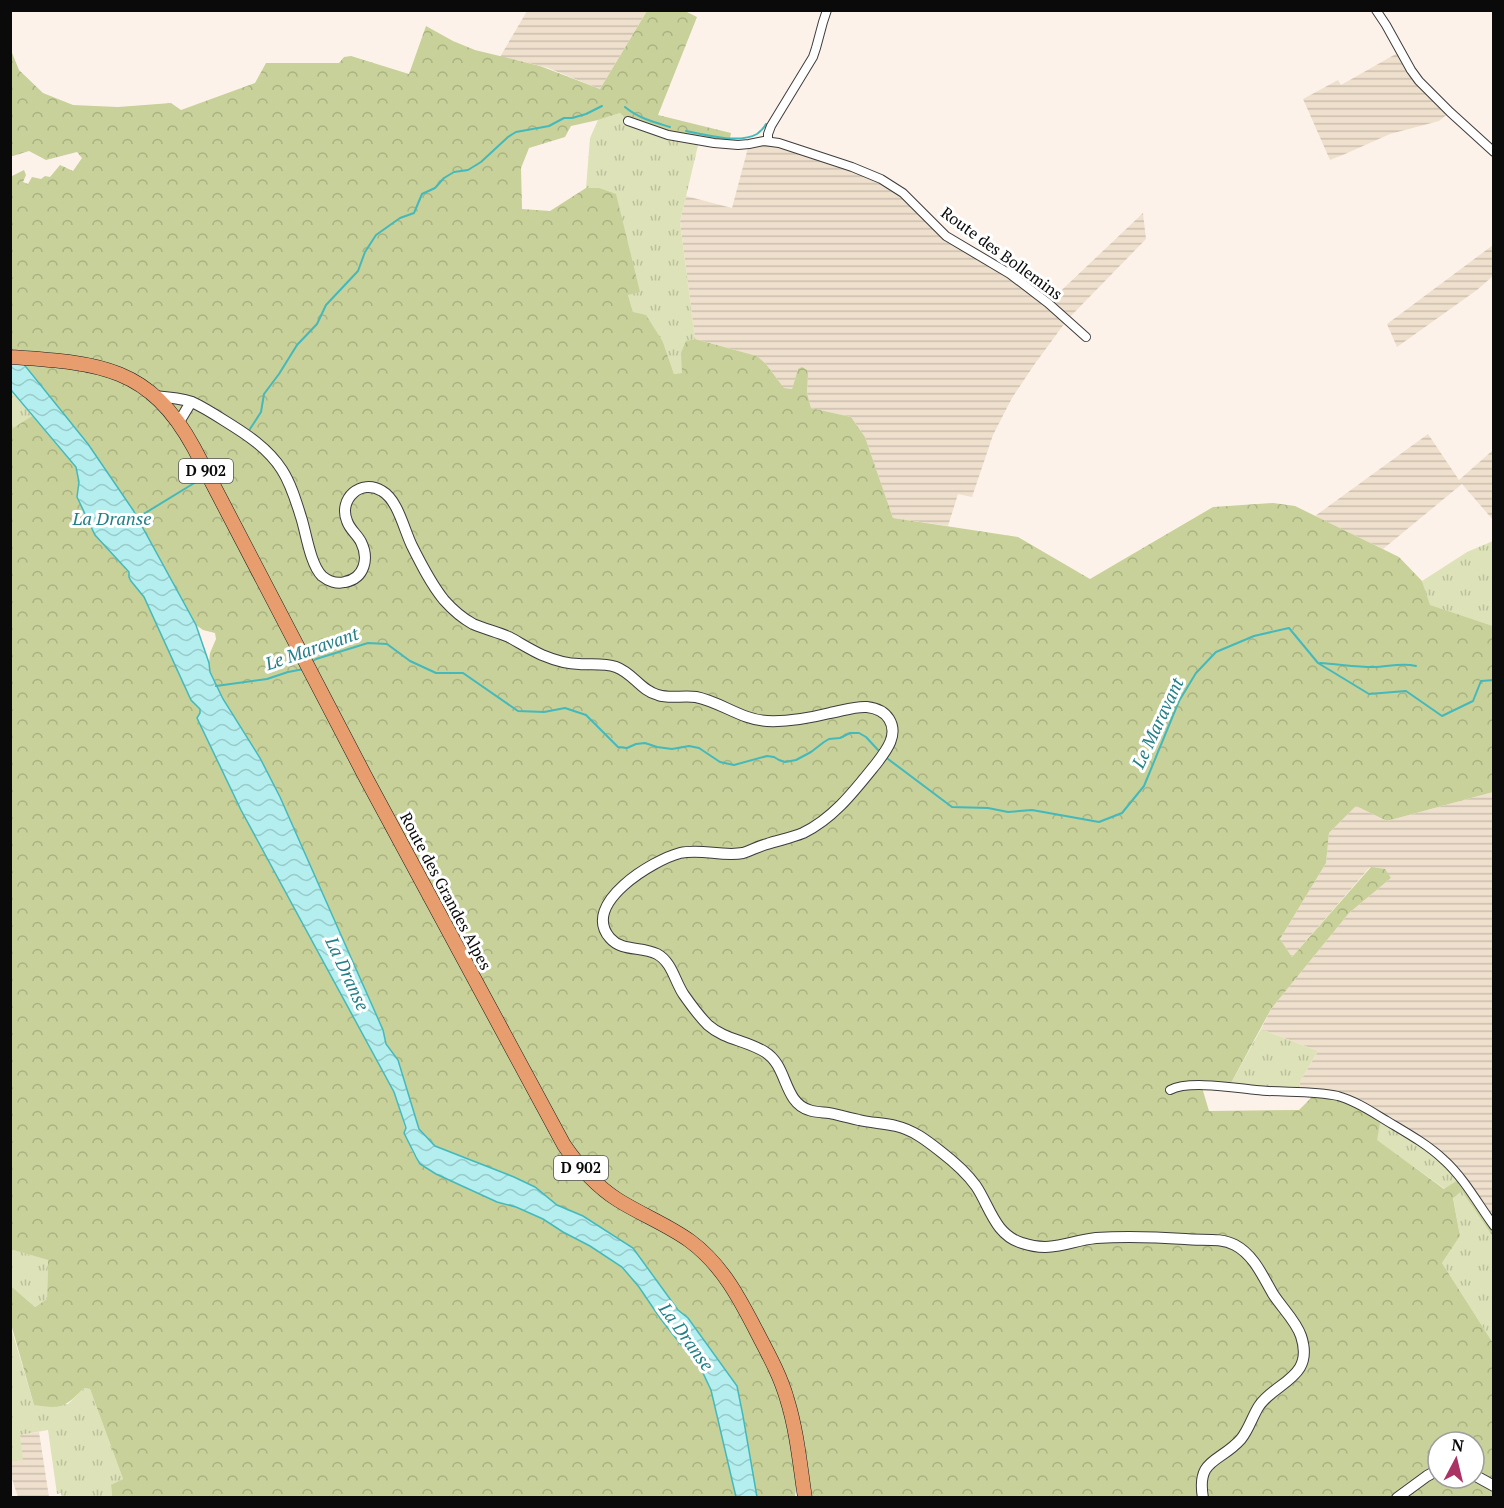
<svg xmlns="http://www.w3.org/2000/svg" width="1504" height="1508" viewBox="0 0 1504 1508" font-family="'PT Serif',serif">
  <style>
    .farmland { fill: url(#farmland-rules) }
    .grass { fill: url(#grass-tufts) }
    .forest { fill: url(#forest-crowns); fill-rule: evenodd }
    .water { fill: url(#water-waves); stroke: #44b9bc; stroke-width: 1.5 }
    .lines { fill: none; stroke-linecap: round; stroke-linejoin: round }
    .stream { stroke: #44b9bc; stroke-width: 2 }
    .minor-casing { stroke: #3d3d3d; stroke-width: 10 }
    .tertiary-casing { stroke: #3d3d3d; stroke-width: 12 }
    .primary-casing { stroke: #1b1b1b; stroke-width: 15 }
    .minor { stroke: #fff; stroke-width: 8 }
    .tertiary { stroke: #fff; stroke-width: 10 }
    .primary { stroke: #e89d6e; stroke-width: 14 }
    .labels { text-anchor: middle; stroke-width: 6; stroke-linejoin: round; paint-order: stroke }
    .shield { fill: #fff; stroke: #545454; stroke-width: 1.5 }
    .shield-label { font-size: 15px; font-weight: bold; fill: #0a0a0a }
    .street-label { font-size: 16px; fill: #0a0a0a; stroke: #fff }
    .water-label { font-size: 18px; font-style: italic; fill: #227f86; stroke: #fff }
  </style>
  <defs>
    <pattern id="farmland-rules" width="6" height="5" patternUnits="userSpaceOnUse" patternTransform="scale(1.5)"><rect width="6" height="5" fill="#efe0cd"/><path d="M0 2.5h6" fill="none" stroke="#ccbfaf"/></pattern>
    <pattern id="grass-tufts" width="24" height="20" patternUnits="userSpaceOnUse" patternTransform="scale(1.5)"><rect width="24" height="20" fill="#dde2b8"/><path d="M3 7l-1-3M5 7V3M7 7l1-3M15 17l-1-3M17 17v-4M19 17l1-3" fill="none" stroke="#bcc19d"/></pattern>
    <pattern id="forest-crowns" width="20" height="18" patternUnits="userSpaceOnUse" patternTransform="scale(1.5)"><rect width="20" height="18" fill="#c7d199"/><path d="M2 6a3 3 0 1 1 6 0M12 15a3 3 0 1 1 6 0" fill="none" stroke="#aab282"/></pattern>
    <pattern id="water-waves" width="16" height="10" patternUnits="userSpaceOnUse" patternTransform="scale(1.5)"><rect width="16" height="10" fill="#b4eeee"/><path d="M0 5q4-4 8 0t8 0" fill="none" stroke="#99cbcb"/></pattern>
  </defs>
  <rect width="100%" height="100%" fill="#fdf2e9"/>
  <g class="farmland">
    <polygon points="527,11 647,11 600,89 548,68 521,61 500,57"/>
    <polygon points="1401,51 1411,70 1450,112 1439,121 1390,134 1345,154 1330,160 1303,99 1338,80 1341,85"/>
    <polygon points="764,141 887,182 932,223 1048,303 1143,213 1146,239 1067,320 1034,365 1012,398 993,435 972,497 958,494 948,526 893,518 865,437 851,417 811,408 807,393 808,375 798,369 792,389 784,388 766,364 757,356 695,339 680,222 686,196 732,208 749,144"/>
    <polygon points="1493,245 1493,276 1477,290 1397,347 1387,324"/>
    <polygon points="1428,434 1459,480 1493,450 1493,520 1462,484 1383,549 1315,516"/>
    <polygon points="1493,792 1493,1226 1368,1109 1297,1092 1301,1080 1318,1051 1261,1029 1271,1009 1349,913 1391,878 1370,867 1292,957 1280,939 1326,863 1329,833 1356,806 1387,821"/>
    <polygon points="39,1432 49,1497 18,1497 11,1476 10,1462 22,1460 20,1435"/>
  </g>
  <g class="grass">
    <polygon points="620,113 628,121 699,141 680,222 695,339 686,341 682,373 674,374 663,342 633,312 628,295 639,291 586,188 590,138 598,120"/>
    <polygon points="10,390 32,416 11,430 10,430"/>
    <polygon points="1493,541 1493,626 1429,605 1422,581 1467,552"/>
    <polygon points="1261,1029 1318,1051 1301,1080 1298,1090 1250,1087 1231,1083"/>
    <polygon points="1381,1118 1423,1143 1461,1178 1445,1189 1376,1140"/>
    <polygon points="1462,1191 1493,1237 1493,1343 1442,1263 1460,1236 1453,1197"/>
    <polygon points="11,1249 48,1260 47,1299 35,1307 12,1287 11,1288"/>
    <polygon points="10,1324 34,1405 68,1404 84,1388 90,1389 123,1479 111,1486 112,1497 62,1497 61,1493 57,1494 48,1430 20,1435 23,1460 11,1462"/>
  </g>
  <g class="forest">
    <path d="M647,11H685L697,17L658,115L731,133L729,144L699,141L628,121L620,113L598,120L571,126L565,137L529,148L521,168L522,209L550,211L586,188H599L616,194L640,292L628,295L633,312L646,315L663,342L674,374L682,373L681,353L686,341L695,339L757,356L766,364L784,388L792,389L798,369L802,367L807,370L808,375L807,393L811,408L851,417L865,437L893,518L1018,537L1090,579L1213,507L1273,503L1295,506L1399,557L1422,581L1430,605L1493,626V792L1387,821L1356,806L1329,833L1326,863L1280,939L1292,957L1371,867L1385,869L1391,878L1349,913L1271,1009L1231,1083L1201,1084L1209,1111L1299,1110L1316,1093L1333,1095L1381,1118L1377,1140L1444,1189L1461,1178L1493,1226V1237L1462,1191L1453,1198L1460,1236L1442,1263L1493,1343V1497L800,1498L797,1481L795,1497H757L743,1416L737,1386L688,1318L678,1310L633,1248L583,1216L557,1205L535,1187L514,1177L435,1146L419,1129L398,1060L386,1044L383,1030L280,797L260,758L223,699L210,672L209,663L210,653L216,639L215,633L203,630L196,625L133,510L88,444L11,347V178L12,176L24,170L26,175L23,182L28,184L32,177L41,179L45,176L50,177L60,165L73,171L82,158L77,152L46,160L29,151L13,156H11L10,48L19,70L43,93L73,105L118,107L171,103L181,110L255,83L266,63H339L344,57L351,56L409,74L426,26L453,41L475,50L540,66L600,89ZM1438,1442H1474V1478H1438Z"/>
    <path d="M32,416L76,467L79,482L77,497L119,561L129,573V577L131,581L144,597L191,700L200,709L241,810L394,1092L412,1151L420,1164L436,1174L497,1202L516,1207L543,1219L563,1232L590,1246L622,1267L639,1287L660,1318L702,1371L711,1390L736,1497H112L111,1485L123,1479L90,1389L84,1388C64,1408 62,1409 34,1405L11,1324L10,1288L12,1287L35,1307L47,1299L48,1260L10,1249V430Z"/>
  </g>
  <polygon class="water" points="10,347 88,444 133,510 196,625 209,663 210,672 223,699 260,758 280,797 383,1030 386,1044 398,1060 419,1129 435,1146 514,1177 535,1187 557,1205 583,1216 633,1248 678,1310 688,1318 737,1386 743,1416 757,1497 736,1497 711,1390 702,1371 660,1318 639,1287 622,1267 590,1246 563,1232 543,1219 516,1207 497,1202 436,1174 420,1164 416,1157 404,1133 406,1128 394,1092 241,810 197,718 200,713 200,709 191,700 144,597 131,581 129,577 129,572 95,535 77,497 79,482 76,467 11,390"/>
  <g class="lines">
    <g class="stream">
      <path d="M625,107C638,118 654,122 670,127"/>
      <path d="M686,131C705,135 739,144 757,134C761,131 764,128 766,124"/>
      <polyline points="250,429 261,412 264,394 279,374 297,345 317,324 326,305 358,271 365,252 376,235 400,218 414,213 422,194 435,188 444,178 454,172 468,170 481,162 508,137 516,132 549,126 564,118 572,118 586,114 602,106"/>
      <polyline points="137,518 196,482"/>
      <polyline points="310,663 316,659 368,643 387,644 410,661 436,673 463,673 518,711 544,712 565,708 586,715 618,747 627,748 636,744 645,743 657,747 672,749 689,746 699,748 720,762 734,765 767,756 774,757 779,760 785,762 796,760 811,752 824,742 829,739 840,738 850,733 859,733 866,737 878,750"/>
      <path d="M1320,663C1338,664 1356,667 1373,667C1388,667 1401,662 1416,666"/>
      <polyline points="216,686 267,679 288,672 304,669"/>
      <polyline points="888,759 952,807 988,808 1008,812 1032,810 1099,822 1122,813 1144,786 1179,701 1196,673 1216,652 1254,636 1289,628 1318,663 1369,694 1406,691 1442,716 1473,701 1481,681 1494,680"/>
    </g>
    <g class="minor-casing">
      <g id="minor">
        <polyline points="1376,10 1386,25 1411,70 1419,81 1450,112 1494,152"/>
        <polyline points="628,121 668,135 714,143 738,145 749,144 764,141 779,143 852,167 881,179 903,193 946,236 1010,274 1048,303 1086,337"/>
        <polyline points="768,141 768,134 771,126 813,57 816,48 823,22 827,10"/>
        <path d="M1170,1090C1189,1080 1235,1088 1256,1090C1283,1093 1312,1090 1338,1096C1356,1101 1372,1112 1387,1121C1407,1133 1427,1144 1444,1160C1464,1178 1478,1204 1494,1226"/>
      </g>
    </g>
    <g class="tertiary-casing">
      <g id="tertiary">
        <path d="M154,396C167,397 180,398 192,402C203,407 214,414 225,421C246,434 268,448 282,470C291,484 296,501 301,517C306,532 310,564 322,576C328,581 337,584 345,582C365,578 369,558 361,542C357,534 350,530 347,521C338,499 361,478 382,491C398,500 404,530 412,546C421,564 431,584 444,600C452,609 462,618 473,624C485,629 497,632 509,637C520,643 531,650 542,655C554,660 566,664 579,664C592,665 604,663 616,667C633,673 641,691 658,695C670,699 683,695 696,697C721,702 742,720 767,721C788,722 810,718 830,713C842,711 855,706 867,707C876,708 884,711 889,719C899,735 886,751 876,764C855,790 834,818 803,833C791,838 779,840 767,844C756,847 753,850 743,853C722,857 701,848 680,853C653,860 580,904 610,938C622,952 641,946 657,954C672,962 675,982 684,995C691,1005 699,1016 708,1025C725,1040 746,1040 765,1052C788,1066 783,1102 809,1110C817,1113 826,1112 834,1114C842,1116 850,1118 859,1120C871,1123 884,1123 896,1126C913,1130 926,1140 940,1151C953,1161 966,1172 976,1186C990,1207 995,1235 1022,1243C1052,1253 1068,1241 1096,1238C1126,1236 1155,1237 1185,1239C1201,1241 1220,1237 1235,1245C1254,1255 1263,1277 1273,1294C1282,1308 1296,1321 1301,1336C1315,1378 1275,1382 1259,1406C1252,1417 1249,1429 1241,1439C1220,1463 1196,1458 1203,1498"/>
        <polyline points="179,422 191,402"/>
        <polyline points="1474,1475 1494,1486"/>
        <polyline points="1397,1498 1427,1476 1438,1470"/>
      </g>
    </g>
    <g class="primary-casing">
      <path id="primary" d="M10,357C97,363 149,365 194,448L366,778L564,1145C579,1167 596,1186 618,1200C642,1215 668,1225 690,1241C724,1266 742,1303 761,1340C771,1359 781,1378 787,1399C797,1431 800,1465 805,1498"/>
    </g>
    <use href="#minor" class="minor"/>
    <use href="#tertiary" class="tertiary"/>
    <use href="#primary" class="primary"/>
  </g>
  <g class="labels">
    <g class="shield">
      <rect x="179" y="459" width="54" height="24" rx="4.5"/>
      <rect x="554" y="1156" width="54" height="24" rx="4.5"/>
    </g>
    <g class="shield-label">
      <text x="206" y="476">D 902</text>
      <text x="581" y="1173">D 902</text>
    </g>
    <g class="street-label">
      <text transform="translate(1002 253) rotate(36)" y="6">Route des Bollemins</text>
      <text transform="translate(446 891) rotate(62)" y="6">Route des Grandes Alpes</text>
    </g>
    <g class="water-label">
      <text x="112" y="525">La Dranse</text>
      <text transform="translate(312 649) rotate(-19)" y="6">Le Maravant</text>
      <text transform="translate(1158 723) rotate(-65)" y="6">Le Maravant</text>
      <text transform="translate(347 974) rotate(65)" y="6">La Dranse</text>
      <text transform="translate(686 1337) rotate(54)" y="6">La Dranse</text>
    </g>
  </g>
  <rect width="1504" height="1508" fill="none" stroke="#0a0a0a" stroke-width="24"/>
  <g transform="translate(1456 1460) rotate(7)"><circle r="28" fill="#ffffff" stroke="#9d9d9d" stroke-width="1.5"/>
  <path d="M0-4.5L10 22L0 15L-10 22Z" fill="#a93364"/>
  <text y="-9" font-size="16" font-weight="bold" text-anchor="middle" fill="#0a0a0a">N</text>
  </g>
</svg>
